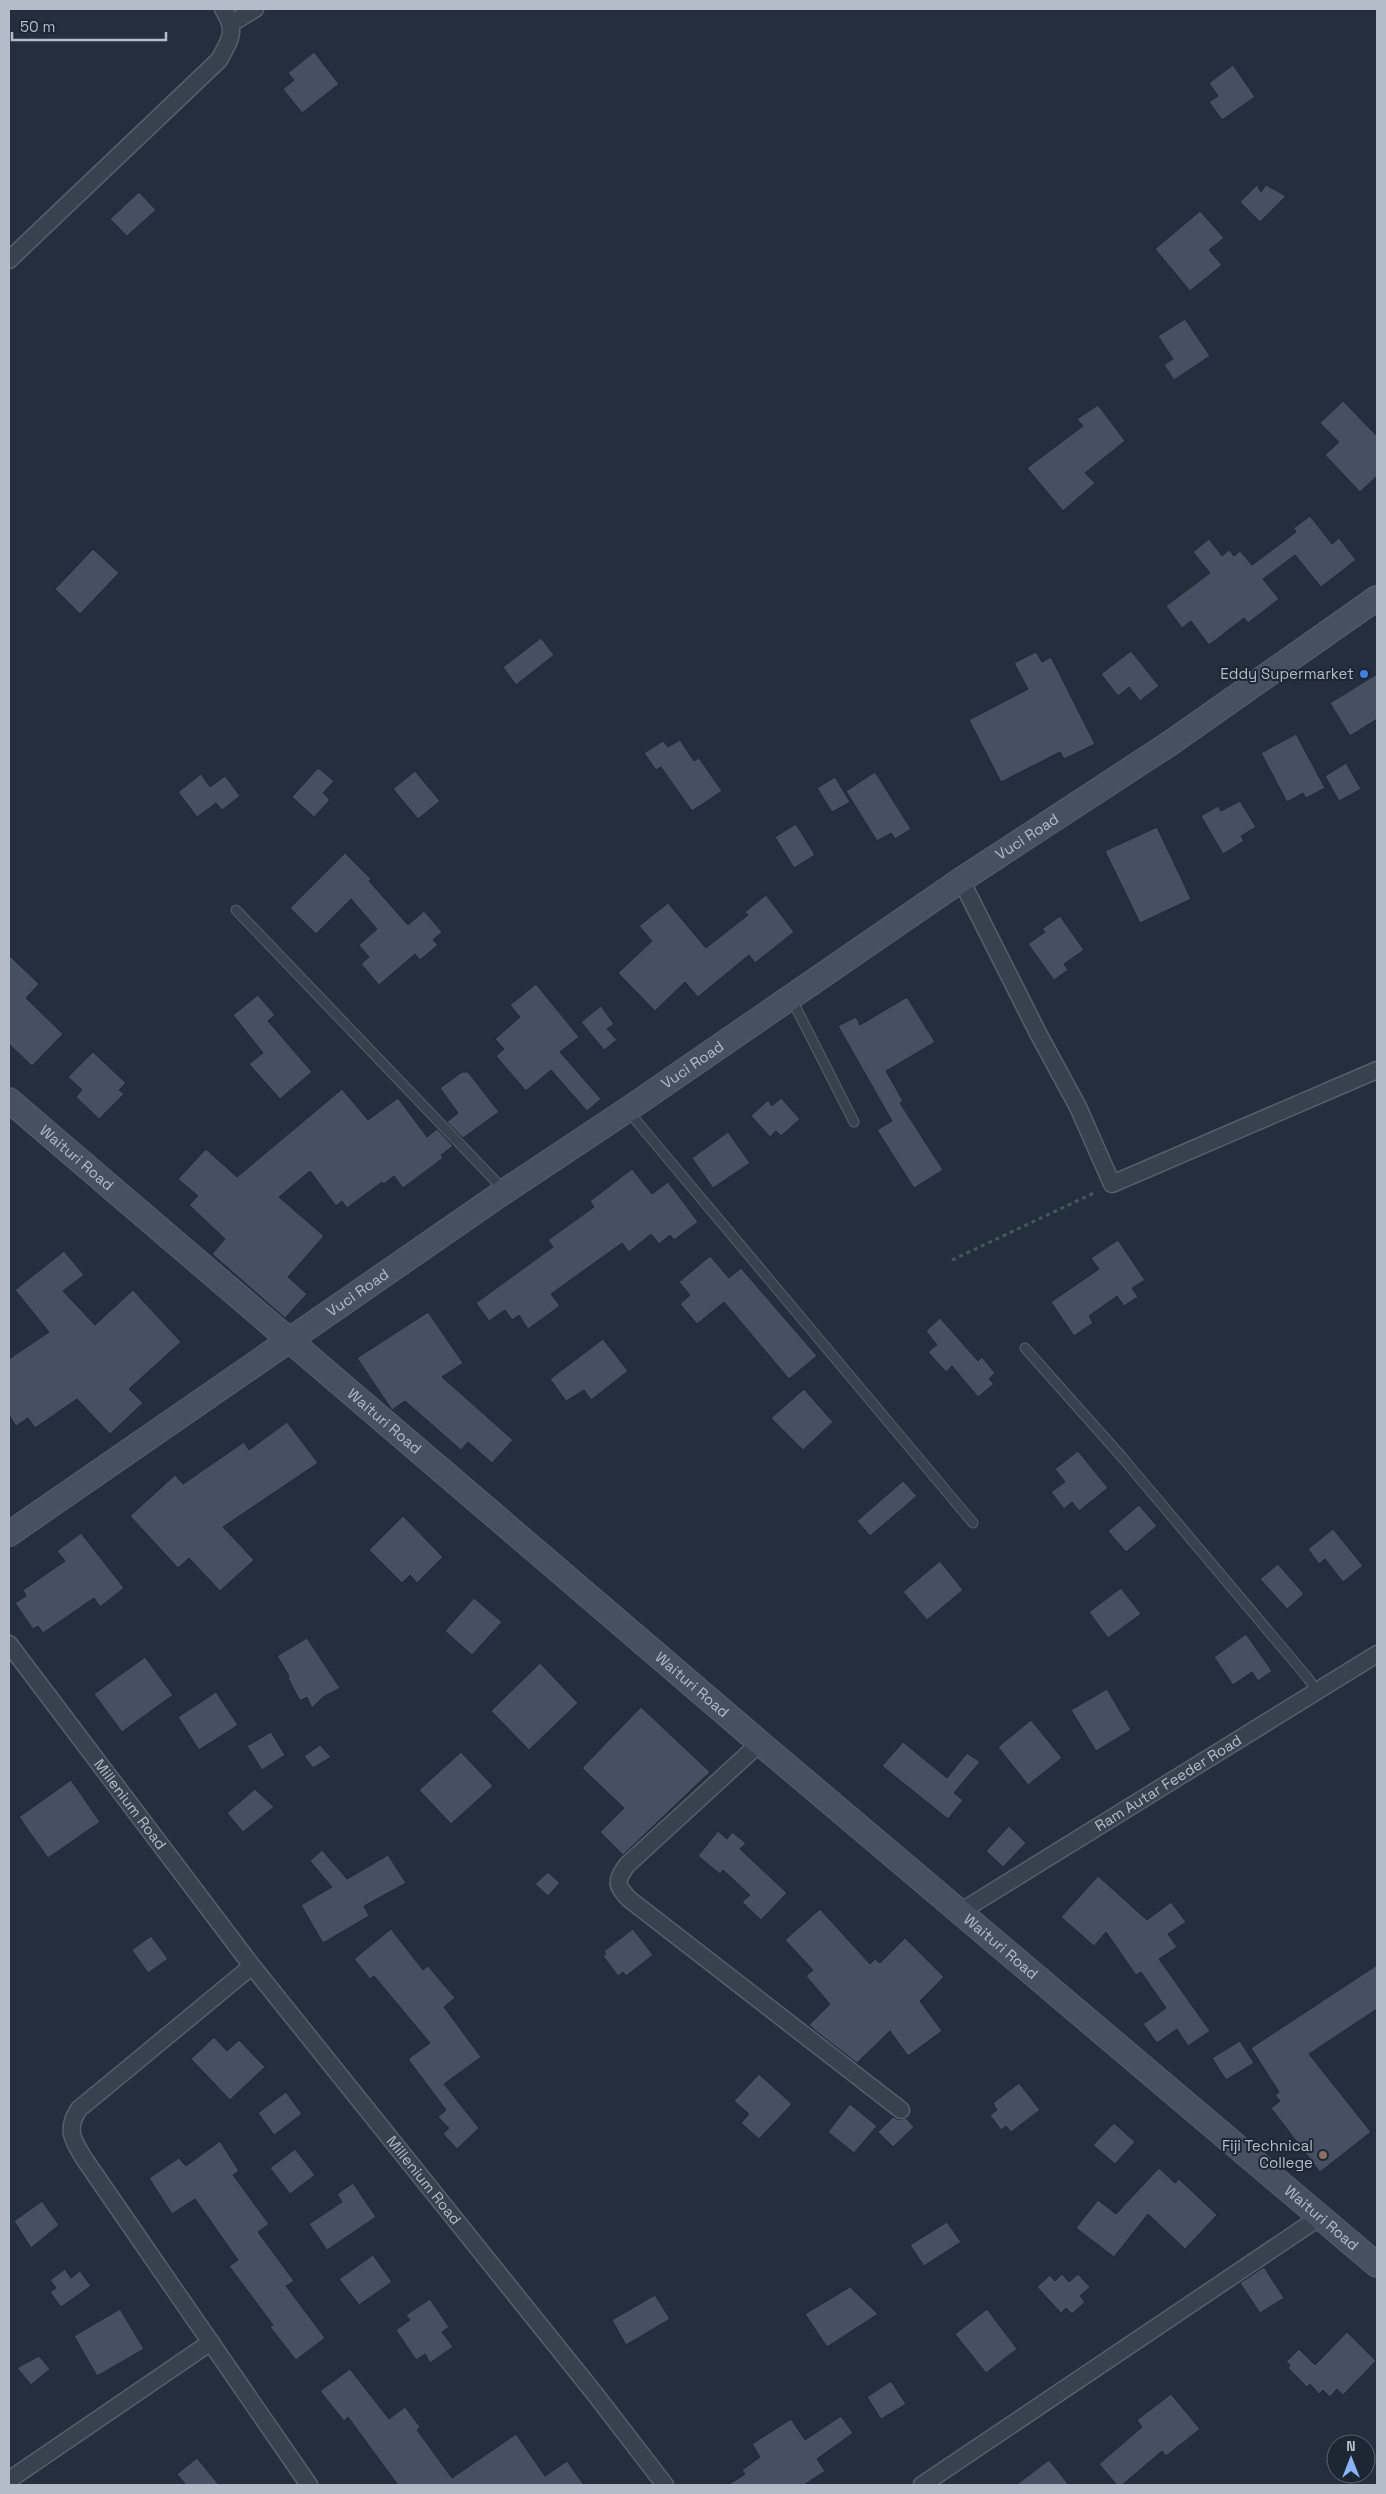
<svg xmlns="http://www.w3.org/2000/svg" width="1386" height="2494" viewBox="0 0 1386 2494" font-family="'Space Grotesk',sans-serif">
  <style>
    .building { fill: #455162; stroke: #1f2835 }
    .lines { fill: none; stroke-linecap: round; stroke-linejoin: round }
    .service-casing { stroke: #565f6c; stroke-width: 11 }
    .minor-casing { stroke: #565f6c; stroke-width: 19 }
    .secondary-casing { stroke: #565f6c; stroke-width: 26 }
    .path { stroke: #44595c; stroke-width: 3; stroke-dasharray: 4 4; stroke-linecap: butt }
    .service { stroke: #38414e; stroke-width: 9 }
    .minor { stroke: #38414e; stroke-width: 16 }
    .secondary { stroke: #465061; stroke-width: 24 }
    .shop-dot { fill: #3f7fe0; stroke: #1d2633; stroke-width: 2 }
    .education-dot { fill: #8d6e63; stroke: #1d2633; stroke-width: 2 }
    .labels { text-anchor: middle; stroke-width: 4; stroke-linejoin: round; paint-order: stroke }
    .poi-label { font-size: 15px; fill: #b4bcc9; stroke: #1d2633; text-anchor: end }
    .street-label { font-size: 15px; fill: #b4bcc9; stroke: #1d2633 }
  </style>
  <rect width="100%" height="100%" fill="#242f3e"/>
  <g class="building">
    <polygon points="314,52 339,84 302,113 283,89 294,80 288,73"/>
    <polygon points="1233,65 1255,97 1222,120 1209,102 1218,96 1209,83"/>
    <polygon points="1257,185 1261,192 1266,185 1286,196 1260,222 1240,202"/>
    <polygon points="139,192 156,210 127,236 110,219"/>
    <polygon points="1200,211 1224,238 1209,250 1222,265 1190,291 1155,249"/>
    <polygon points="1185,319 1210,356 1174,380 1164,365 1173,359 1158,336"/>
    <polygon points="1343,401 1377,436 1377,476 1360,492 1325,455 1339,442 1320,423"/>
    <polygon points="1098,405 1125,441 1085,473 1095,483 1063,511 1027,468 1083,426 1077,419"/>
    <polygon points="1310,516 1332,544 1339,538 1356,560 1321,587 1295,555 1263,579 1279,599 1248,623 1244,618 1209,645 1191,621 1182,628 1166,606 1210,573 1193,552 1209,539 1222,556 1229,550 1234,556 1240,551 1252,565 1296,532 1294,528"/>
    <polygon points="93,549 119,573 80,614 55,589"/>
    <polygon points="541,638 554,655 516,685 503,667"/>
    <polygon points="1131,651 1159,686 1140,701 1129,687 1118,696 1101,674"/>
    <polygon points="1036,652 1042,662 1051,657 1095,744 1064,759 1060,752 1001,782 969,720 1028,689 1014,663"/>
    <polygon points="1377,674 1377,719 1350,736 1330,703"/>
    <polygon points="1296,734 1325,788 1306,798 1303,793 1287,802 1261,753"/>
    <polygon points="680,740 694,761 699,758 722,791 692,811 661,767 656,770 644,753 663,741 668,747"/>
    <polygon points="1346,763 1361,789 1339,801 1325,776"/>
    <polygon points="318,768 334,781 323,793 330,800 314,817 292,797"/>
    <polygon points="415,771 440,801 418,819 393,789"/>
    <polygon points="875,772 911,829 895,839 891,833 877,841 846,791"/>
    <polygon points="201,774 210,787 225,776 240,796 222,810 216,803 197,817 178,792"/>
    <polygon points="835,777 850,802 832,812 817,788"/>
    <polygon points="1240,801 1256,827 1241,836 1244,841 1223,854 1201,816 1218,806 1221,811"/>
    <polygon points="796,824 815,855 794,868 775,837"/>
    <polygon points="1157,827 1191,899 1140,923 1105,851"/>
    <polygon points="345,853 371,879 369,881 408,925 424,911 442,932 433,940 438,945 420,960 415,954 379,985 361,964 369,957 359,945 377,929 351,899 316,934 290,908"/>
    <polygon points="766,895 794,932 755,963 749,955 698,997 685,982 655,1011 618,973 652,941 639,926 668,903 706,948 748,915 745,912"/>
    <polygon points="1060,916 1084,950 1064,964 1068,970 1054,980 1028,944 1045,932 1042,929"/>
    <polygon points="9,955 39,984 26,998 63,1034 32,1066 9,1044"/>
    <polygon points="536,984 579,1037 560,1052 601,1099 587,1111 551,1070 526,1091 496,1056 504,1049 495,1039 520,1017 510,1005"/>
    <polygon points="258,995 275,1015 268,1021 312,1072 280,1099 249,1064 263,1053 233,1015"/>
    <polygon points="907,997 935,1042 886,1071 903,1101 900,1103 943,1170 914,1188 877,1130 892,1121 838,1026 856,1017 860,1025"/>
    <polygon points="601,1006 614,1024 607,1029 617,1040 604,1050 581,1022"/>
    <polygon points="93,1052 126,1083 119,1090 124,1094 99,1119 76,1097 82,1090 68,1077"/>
    <polygon points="462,1072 468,1072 499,1112 463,1138 447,1122 458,1113 440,1088"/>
    <polygon points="342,1089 368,1120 398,1098 427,1137 437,1129 453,1146 441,1155 443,1158 403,1188 394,1176 384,1184 382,1182 347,1208 342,1201 336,1206 310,1171 279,1197 324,1236 288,1277 307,1294 285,1318 212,1254 225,1239 189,1205 198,1196 178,1179 206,1149 237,1177"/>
    <polygon points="781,1098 800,1119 781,1136 776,1131 770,1137 751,1116 768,1100 772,1106"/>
    <polygon points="728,1132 750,1163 713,1188 692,1158"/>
    <polygon points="632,1169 652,1194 668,1182 698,1222 674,1240 670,1235 659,1244 651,1234 629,1252 622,1243 551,1294 560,1306 528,1329 519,1315 512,1320 505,1310 489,1321 476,1303 553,1247 548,1240 594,1207 590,1201"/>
    <polygon points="1118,1240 1145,1280 1132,1288 1138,1297 1124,1306 1117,1296 1089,1316 1093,1323 1074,1336 1051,1302 1099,1269 1091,1258"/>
    <polygon points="64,1251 84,1275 63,1291 95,1325 133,1290 181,1342 129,1389 143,1403 110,1434 77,1399 35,1428 28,1418 16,1426 9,1415 9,1359 49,1332 15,1290"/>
    <polygon points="710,1256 729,1278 741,1268 817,1356 789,1379 724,1302 697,1324 680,1304 690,1295 679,1282"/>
    <polygon points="428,1312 463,1363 442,1377 513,1440 492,1463 468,1442 461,1450 405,1401 392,1410 357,1358"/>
    <polygon points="940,1318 978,1361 982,1357 995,1373 989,1379 994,1384 978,1397 952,1366 946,1372 928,1352 937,1345 926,1331"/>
    <polygon points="603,1339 628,1371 591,1400 584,1390 566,1401 550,1379"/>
    <polygon points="804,1389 833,1422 803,1450 771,1418"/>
    <polygon points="287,1422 318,1463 223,1527 254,1560 220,1591 189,1558 178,1568 130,1516 175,1475 183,1484 244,1442 249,1450"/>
    <polygon points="1078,1451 1108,1488 1079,1511 1072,1502 1064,1509 1051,1492 1065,1482 1055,1469"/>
    <polygon points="903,1481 917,1496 870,1536 857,1521"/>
    <polygon points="1139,1505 1157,1526 1126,1552 1108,1531"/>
    <polygon points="403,1516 443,1557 417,1583 410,1575 402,1583 369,1550"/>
    <polygon points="1333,1529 1363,1566 1343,1582 1325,1559 1319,1564 1308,1549"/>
    <polygon points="81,1533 124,1588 100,1607 94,1598 43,1633 38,1626 33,1629 15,1603 26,1596 23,1590 65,1561 57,1551"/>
    <polygon points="940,1561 963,1590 927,1620 903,1592"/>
    <polygon points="1278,1564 1304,1594 1287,1609 1260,1579"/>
    <polygon points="1121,1588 1141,1614 1108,1638 1089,1612"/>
    <polygon points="474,1598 502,1622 472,1655 445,1631"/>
    <polygon points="1246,1634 1272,1671 1258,1681 1252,1672 1233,1685 1214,1657"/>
    <polygon points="307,1638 340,1688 323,1697 312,1708 307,1697 300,1701 288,1678 289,1676 277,1656"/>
    <polygon points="145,1657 173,1695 122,1732 94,1694"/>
    <polygon points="540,1663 578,1703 529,1750 491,1711"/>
    <polygon points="1107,1689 1131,1730 1096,1751 1071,1710"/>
    <polygon points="216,1692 238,1725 199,1750 178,1717"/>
    <polygon points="641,1707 710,1772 623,1855 600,1832 624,1808 582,1768"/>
    <polygon points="1031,1720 1062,1758 1028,1785 998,1747"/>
    <polygon points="271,1732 285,1755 262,1770 247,1746"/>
    <polygon points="903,1742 947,1778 967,1753 980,1762 954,1793 963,1800 948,1819 882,1766"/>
    <polygon points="320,1745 331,1757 313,1768 304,1756"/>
    <polygon points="461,1752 493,1786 451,1824 419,1790"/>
    <polygon points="71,1780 100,1822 48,1858 19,1817"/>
    <polygon points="255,1789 274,1807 243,1832 227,1813"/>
    <polygon points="1009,1826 1026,1843 1003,1867 986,1851"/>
    <polygon points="718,1831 727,1839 732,1832 746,1843 740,1849 787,1893 761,1920 742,1902 750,1895 723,1870 720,1874 698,1856"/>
    <polygon points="322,1850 347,1879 388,1855 406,1883 364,1906 369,1916 323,1943 301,1905 332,1887 310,1861"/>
    <polygon points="548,1872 560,1883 548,1896 535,1884"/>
    <polygon points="1098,1876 1147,1920 1171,1902 1186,1922 1168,1934 1177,1947 1159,1959 1210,2031 1188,2046 1177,2029 1157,2043 1143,2024 1166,2008 1141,1972 1136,1975 1106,1932 1094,1946 1061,1917"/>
    <polygon points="820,1909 870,1964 875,1959 880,1963 905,1938 944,1977 920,2001 942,2031 908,2056 890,2031 857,2063 817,2032 809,2025 830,2004 806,1976 813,1970 785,1940"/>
    <polygon points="391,1929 423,1970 428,1966 455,1998 444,2007 481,2057 444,2084 479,2128 457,2149 443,2134 449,2128 438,2117 446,2110 408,2059 430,2043 374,1976 370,1979 354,1959"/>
    <polygon points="633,1929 653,1955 626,1976 623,1972 618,1976 603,1956 606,1954 604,1951"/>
    <polygon points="151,1936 168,1959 148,1973 132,1950"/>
    <polygon points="1377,1965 1377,2009 1309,2054 1371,2132 1320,2172 1271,2108 1280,2101 1275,2095 1279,2092 1251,2048"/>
    <polygon points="214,2037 227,2051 239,2040 265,2067 230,2100 191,2059"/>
    <polygon points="1240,2041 1254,2063 1226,2080 1212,2058"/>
    <polygon points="759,2074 792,2104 759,2139 741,2123 749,2114 734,2101"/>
    <polygon points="1019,2083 1040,2110 1011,2132 1006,2126 1001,2130 990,2115 997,2110 993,2103"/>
    <polygon points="286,2092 302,2114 274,2135 258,2113"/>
    <polygon points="850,2104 877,2126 854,2153 828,2132"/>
    <polygon points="893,2117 899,2120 906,2118 914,2127 893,2147 878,2132"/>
    <polygon points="1114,2123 1135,2142 1115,2164 1093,2145"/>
    <polygon points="220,2141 239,2171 233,2175 269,2224 258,2232 294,2281 286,2286 325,2338 296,2360 270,2327 273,2325 229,2266 238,2260 195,2199 172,2214 149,2178 179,2158 186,2166"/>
    <polygon points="295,2149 315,2175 290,2194 270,2168"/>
    <polygon points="1159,2168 1175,2183 1179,2179 1217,2215 1185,2249 1148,2214 1114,2257 1076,2228 1098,2200 1116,2214"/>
    <polygon points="353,2183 376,2217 327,2250 309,2224 342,2202 337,2194"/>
    <polygon points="42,2201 59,2225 31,2248 14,2221"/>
    <polygon points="947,2222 961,2242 924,2266 910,2245"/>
    <polygon points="373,2255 392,2282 359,2305 339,2279"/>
    <polygon points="1264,2267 1284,2298 1260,2313 1240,2283"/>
    <polygon points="65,2269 71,2278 80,2271 91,2286 61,2307 50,2292 56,2288 50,2280"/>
    <polygon points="1062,2274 1069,2282 1078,2274 1090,2287 1080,2296 1085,2302 1072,2314 1066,2308 1061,2313 1037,2287 1050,2275 1055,2281"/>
    <polygon points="850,2287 878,2314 827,2347 805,2314"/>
    <polygon points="655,2295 670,2319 626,2345 612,2320"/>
    <polygon points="430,2299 449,2327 442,2332 453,2347 430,2363 425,2354 416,2360 396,2330 410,2320 406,2315"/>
    <polygon points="120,2309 144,2349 97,2376 74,2336"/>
    <polygon points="987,2309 1017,2349 986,2373 955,2334"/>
    <polygon points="1347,2332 1376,2361 1343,2395 1337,2389 1330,2397 1323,2390 1319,2394 1310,2384 1307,2387 1288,2368 1290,2365 1286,2362 1299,2349 1315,2365"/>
    <polygon points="39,2356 50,2369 31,2385 17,2368"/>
    <polygon points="350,2369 389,2419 405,2407 420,2427 417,2430 452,2478 516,2434 545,2476 567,2461 584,2485 398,2485 348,2417 344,2421 320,2391"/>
    <polygon points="891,2381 906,2404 881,2419 867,2397"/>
    <polygon points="1171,2394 1200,2429 1166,2456 1162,2451 1122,2485 1117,2485 1099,2464 1142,2427 1137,2420"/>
    <polygon points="841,2416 853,2433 817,2459 825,2471 804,2485 728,2485 745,2474 742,2470 760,2457 752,2444 791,2419 805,2440"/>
    <polygon points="197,2458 219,2485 186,2485 177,2474"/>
    <polygon points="1049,2460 1069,2485 1016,2485"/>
  </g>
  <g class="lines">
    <g class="service-casing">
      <g id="service">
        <polyline points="236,910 505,1191"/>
        <polyline points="791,998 854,1122"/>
        <polyline points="628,1111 973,1523"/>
        <polyline points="1025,1348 1121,1456 1307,1677 1317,1691"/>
      </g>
    </g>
    <g class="minor-casing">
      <g id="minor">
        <polyline points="232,23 255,9"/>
        <path d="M9,260L219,60C231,38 237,31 223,9"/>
        <polyline points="961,880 1039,1035 1078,1107 1112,1184 1377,1070"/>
        <path id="s1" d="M9,1644L252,1966L595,2394L665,2485"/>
        <path d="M760,1743L627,1865C616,1881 615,1884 629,1899L901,2110"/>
        <path id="s2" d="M960,1912L1377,1654"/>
        <path d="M252,1966L79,2109C65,2129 73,2141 85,2160L309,2485"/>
        <polyline points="9,2480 211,2342"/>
        <polyline points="922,2485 1320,2217"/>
      </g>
    </g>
    <g class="secondary-casing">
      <g id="secondary">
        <path id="s3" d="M9,1100L760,1743L1377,2265"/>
        <path id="s4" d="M9,1534L505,1191L627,1110L961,880L1169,744L1377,598"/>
      </g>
    </g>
    <polyline class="path" points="952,1260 1096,1192"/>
    <use href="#service" class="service"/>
    <use href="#minor" class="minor"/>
    <use href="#secondary" class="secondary"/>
  </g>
  <circle class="shop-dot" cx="1364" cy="674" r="5"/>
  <circle class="education-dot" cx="1323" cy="2155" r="5"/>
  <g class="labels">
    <g class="poi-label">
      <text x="1354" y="679">Eddy Supermarket</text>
      <text x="1313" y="2151">Fiji Technical<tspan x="1313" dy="17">College</tspan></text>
    </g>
    <g class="street-label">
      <text dy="5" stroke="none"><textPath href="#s4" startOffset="1234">Vuci Road</textPath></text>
      <text dy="5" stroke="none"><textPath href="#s4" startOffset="829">Vuci Road</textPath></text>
      <text dy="5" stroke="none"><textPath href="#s3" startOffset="89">Waituri Road</textPath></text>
      <text dy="5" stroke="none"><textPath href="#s4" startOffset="424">Vuci Road</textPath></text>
      <text dy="5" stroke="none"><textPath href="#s3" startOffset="494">Waituri Road</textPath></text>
      <text dy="5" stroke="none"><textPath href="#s3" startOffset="899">Waituri Road</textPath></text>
      <text dy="5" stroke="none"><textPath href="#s2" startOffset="245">Ram Autar Feeder Road</textPath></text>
      <text dy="5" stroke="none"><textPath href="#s1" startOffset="201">Millenium Road</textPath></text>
      <text dy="5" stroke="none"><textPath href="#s3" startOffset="1304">Waituri Road</textPath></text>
      <text dy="5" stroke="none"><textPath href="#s1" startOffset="678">Millenium Road</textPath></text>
      <text dy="5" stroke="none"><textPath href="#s3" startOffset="1724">Waituri Road</textPath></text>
    </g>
  </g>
  <rect width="1386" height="2494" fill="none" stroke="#b4bcc9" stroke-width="20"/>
  <g transform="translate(1351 2459)"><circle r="24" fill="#1d2633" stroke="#59626f"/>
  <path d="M0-4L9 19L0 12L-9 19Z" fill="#8ab4f8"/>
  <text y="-8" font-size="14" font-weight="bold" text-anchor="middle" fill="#b4bcc9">N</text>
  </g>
  <path d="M12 32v8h154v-8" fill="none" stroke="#b4bcc9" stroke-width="2.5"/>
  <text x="20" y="32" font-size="15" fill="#b4bcc9" stroke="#1d2633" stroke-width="4" paint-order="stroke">50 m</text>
</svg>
